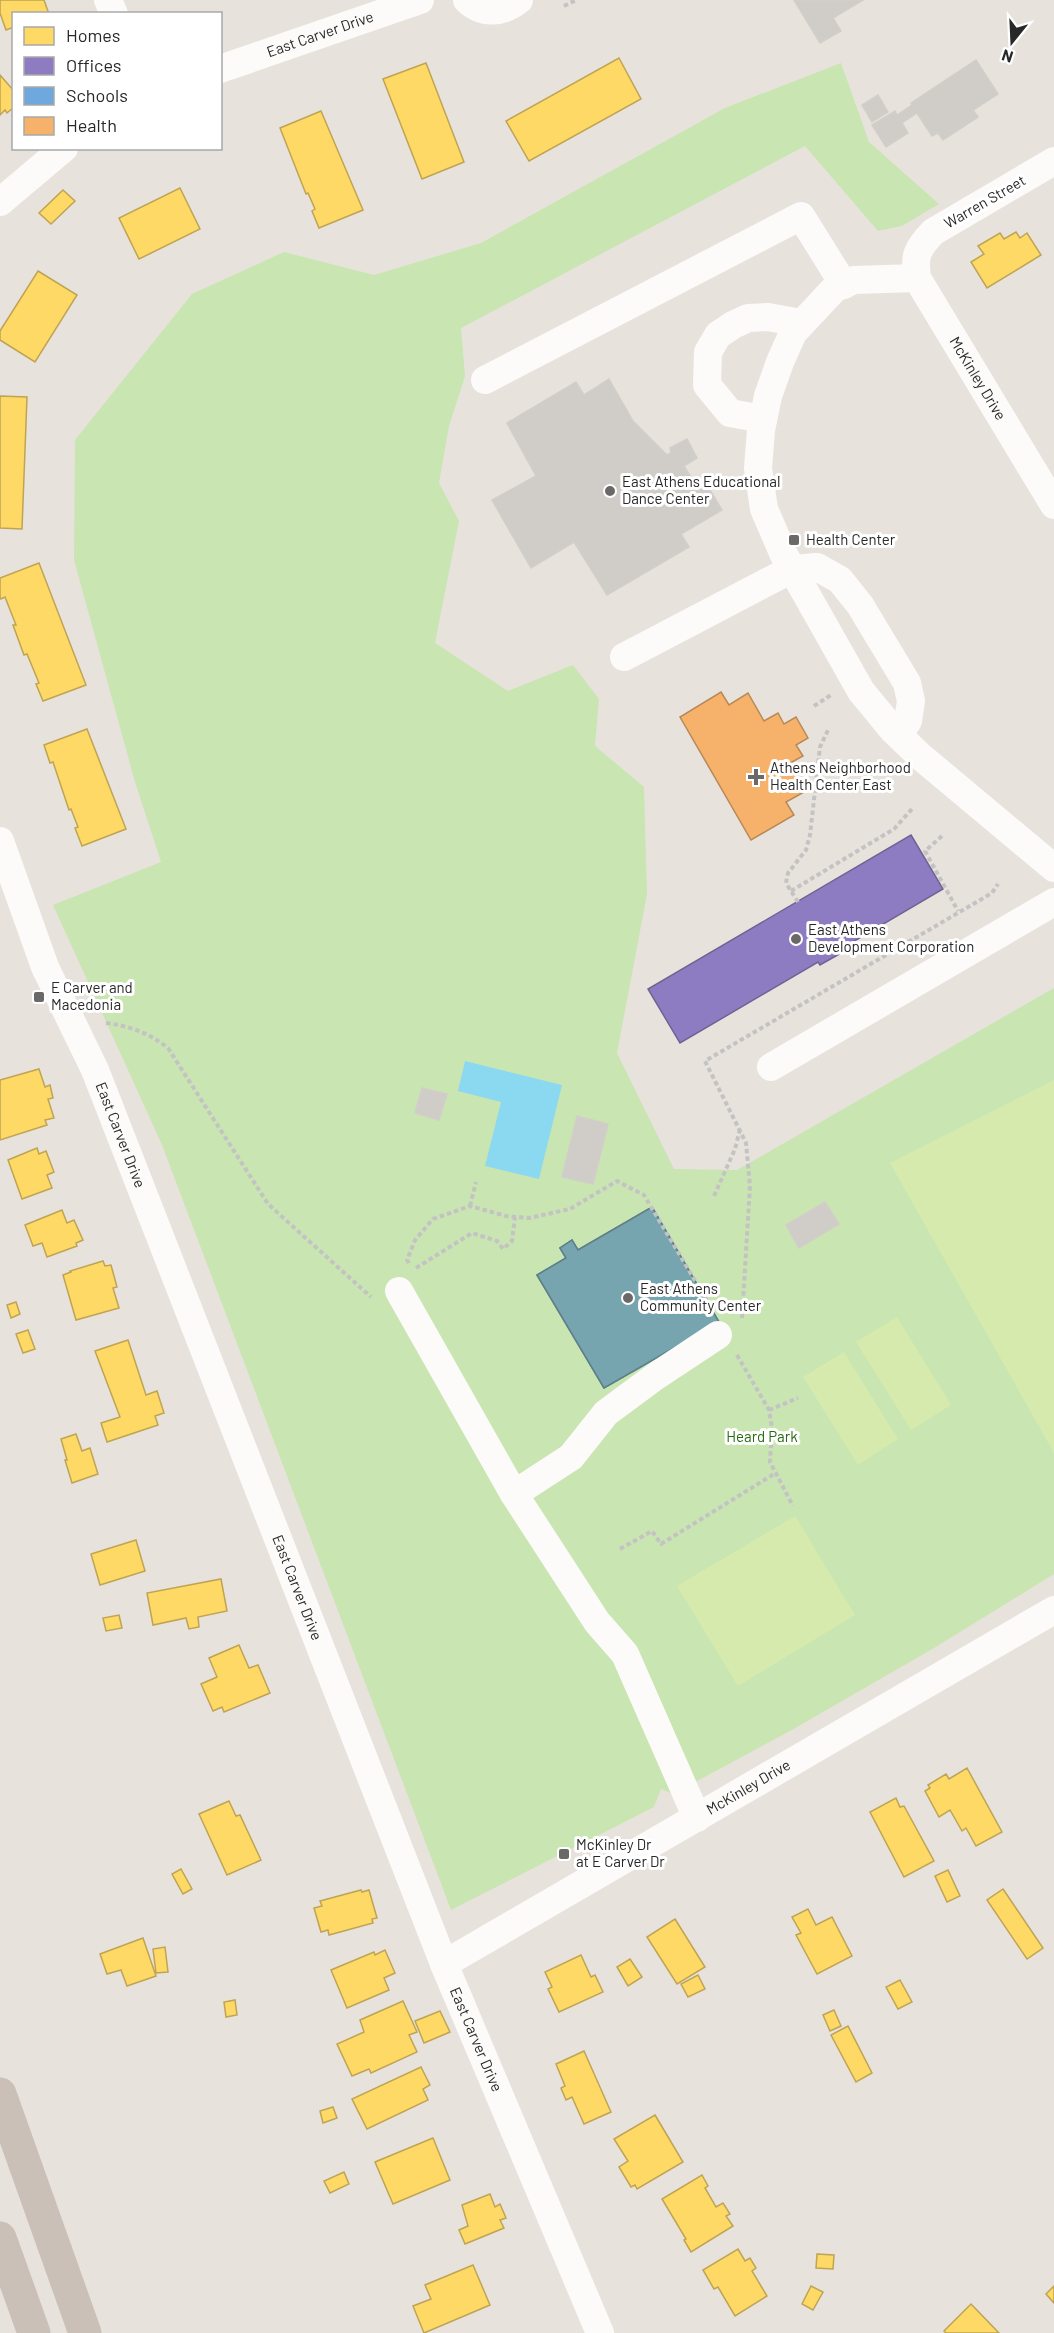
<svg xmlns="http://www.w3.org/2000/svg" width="1054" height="2333" viewBox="0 0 1054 2333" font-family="Barlow,sans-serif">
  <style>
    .green { fill: #c9e5b2 }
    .pitch { fill: #d6eaae }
    .water { fill: #8ad9f0 }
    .homes { fill: #ffd966; stroke: #bea453; stroke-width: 1.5 }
    .offices { fill: #8e7cc3; stroke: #6f6394; stroke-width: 1.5 }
    .schools { fill: #6fa8dc; stroke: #5a82a6; stroke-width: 1.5 }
    .health { fill: #f6b26b; stroke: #b88957; stroke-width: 1.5 }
    .public { fill: #76a5af; stroke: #5f8086; stroke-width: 1.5 }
    .building { fill: #d0ccc8; stroke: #d2cec9; stroke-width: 1.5 }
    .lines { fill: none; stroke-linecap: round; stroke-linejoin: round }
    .path { stroke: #c4c3c3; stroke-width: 4; stroke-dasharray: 4.5 3; stroke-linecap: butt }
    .minor { stroke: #fcfbfa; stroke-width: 28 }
    .highway { stroke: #cbc0b8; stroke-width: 33 }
    .poi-dot { fill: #6b6967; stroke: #fff; stroke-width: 2 }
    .labels { text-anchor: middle; stroke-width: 6; stroke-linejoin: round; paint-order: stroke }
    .street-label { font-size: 15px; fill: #282828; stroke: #fff }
    .poi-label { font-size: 15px; fill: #282828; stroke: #fff; text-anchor: start }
    .park-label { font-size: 15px; fill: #286a13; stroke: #fff }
  </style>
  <rect width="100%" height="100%" fill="#e8e2dc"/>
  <polygon class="green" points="841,63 869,142 939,204 902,226 878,231 805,146 461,328 465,376 449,426 439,483 459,521 435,643 508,691 573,665 599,699 595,746 644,787 647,894 617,1053 674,1169 737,1170 1054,988 1054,1574 934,1648 790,1731 673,1794 661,1789 654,1807 451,1910 162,1145 53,905 161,862 135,782 74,560 75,440 192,294 284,252 374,275 481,243 725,108"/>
  <g class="pitch">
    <polygon points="1054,1080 1054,1453 890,1163"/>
    <polygon points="897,1317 951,1405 911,1430 856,1342"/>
    <polygon points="844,1352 898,1439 858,1465 803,1377"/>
    <polygon points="795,1516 855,1615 738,1686 677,1586"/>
  </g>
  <polygon class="water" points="465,1061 562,1085 539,1179 485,1166 501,1102 458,1091"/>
  <g class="homes">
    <polygon points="0,0 44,0 49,14 14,14 14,27 6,30 0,13"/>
    <polygon points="619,58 641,99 529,161 506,121"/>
    <polygon points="426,63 464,162 422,179 383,79"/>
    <polygon points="0,75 14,91 14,107 7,113 5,110 0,115"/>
    <polygon points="321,111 363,210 319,228 312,211 315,209 308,193 306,194 280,128"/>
    <polygon points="180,188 200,229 139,259 119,218"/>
    <polygon points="63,190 75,201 51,224 39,213"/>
    <polygon points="1016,232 1020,238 1027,233 1041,255 987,288 971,262 984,254 978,246 1000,233 1004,239"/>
    <polygon points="38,271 77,295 35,362 0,340 0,331"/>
    <polygon points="0,396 27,397 22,529 0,528"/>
    <polygon points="39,563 86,685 43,701 36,684 39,683 27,654 24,655 13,625 16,625 5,597 1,599 0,597 0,578"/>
    <polygon points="87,729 126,829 82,846 75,828 78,827 71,809 69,810 53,762 50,763 44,745"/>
    <polygon points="39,1069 45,1087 50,1085 53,1098 48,1099 54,1118 45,1120 47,1125 0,1140 0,1080"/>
    <polygon points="37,1148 39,1154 46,1151 54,1172 47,1175 52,1188 22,1199 8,1160"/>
    <polygon points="62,1210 67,1223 74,1220 83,1240 76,1243 77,1246 47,1257 42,1243 33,1246 25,1225"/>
    <polygon points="103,1261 105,1266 111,1265 117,1287 113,1288 119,1308 76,1320 63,1275 71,1272 70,1271"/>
    <polygon points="16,1302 20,1314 11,1318 7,1305"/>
    <polygon points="28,1330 35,1349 23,1353 16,1334"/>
    <polygon points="128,1340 146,1395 157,1391 164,1413 155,1416 158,1425 107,1442 101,1423 120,1417 95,1351"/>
    <polygon points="76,1434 82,1451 90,1448 98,1474 72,1483 65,1460 67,1460 61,1439"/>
    <polygon points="136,1540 145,1571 100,1585 91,1554"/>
    <polygon points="221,1579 227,1611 198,1617 199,1627 189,1629 186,1618 153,1625 147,1593"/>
    <polygon points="119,1615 122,1628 106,1631 103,1618"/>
    <polygon points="239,1645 249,1668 258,1665 270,1693 224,1712 222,1707 213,1711 201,1684 217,1677 209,1658"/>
    <polygon points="967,1768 1002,1832 976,1846 966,1828 962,1831 950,1810 939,1817 925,1791 930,1788 928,1785 946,1774 949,1779"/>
    <polygon points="896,1798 900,1807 904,1806 934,1861 904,1877 870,1812"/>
    <polygon points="229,1801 236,1816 240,1815 261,1860 227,1875 199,1814"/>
    <polygon points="181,1869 192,1889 183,1894 172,1874"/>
    <polygon points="948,1870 960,1896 947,1902 935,1876"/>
    <polygon points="1003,1889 1043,1948 1027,1959 987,1900"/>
    <polygon points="361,1890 362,1892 369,1890 377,1918 372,1919 373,1923 329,1935 328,1930 321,1932 314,1908 322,1906 320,1901"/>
    <polygon points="808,1909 816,1925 832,1917 852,1956 817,1974 796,1935 801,1933 792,1917"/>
    <polygon points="675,1919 705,1967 677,1984 647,1937"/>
    <polygon points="143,1938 156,1976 127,1986 121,1970 107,1974 100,1954"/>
    <polygon points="165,1947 168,1972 156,1973 153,1949"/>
    <polygon points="385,1950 395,1973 384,1978 389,1990 347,2008 331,1970 374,1952 375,1955"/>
    <polygon points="581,1955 591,1977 595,1975 603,1992 559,2012 548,1989 552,1987 545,1972"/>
    <polygon points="630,1959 642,1977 628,1986 617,1967"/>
    <polygon points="698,1975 705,1989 688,1997 681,1984"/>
    <polygon points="900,1980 912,2002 898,2009 886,1987"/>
    <polygon points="235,2000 237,2015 226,2017 224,2002"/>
    <polygon points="403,2001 417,2032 409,2035 417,2052 371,2073 369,2069 352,2076 337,2044 364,2032 360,2020"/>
    <polygon points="834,2010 841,2026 830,2031 823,2015"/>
    <polygon points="440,2011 450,2032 424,2043 415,2021"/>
    <polygon points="848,2026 872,2073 856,2082 831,2035"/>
    <polygon points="584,2051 611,2112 584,2124 572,2097 566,2100 561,2088 565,2086 556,2064"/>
    <polygon points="421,2067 430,2085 423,2089 428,2100 367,2129 352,2099"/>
    <polygon points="333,2107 337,2118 323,2123 320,2111"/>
    <polygon points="655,2115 683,2162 637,2189 635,2185 631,2187 619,2167 628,2161 614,2139"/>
    <polygon points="433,2138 450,2180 393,2204 375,2162"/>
    <polygon points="344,2172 349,2184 330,2193 324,2181"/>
    <polygon points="702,2175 708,2186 705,2188 716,2207 723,2203 730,2214 726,2216 733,2226 691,2252 684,2240 686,2239 662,2199"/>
    <polygon points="490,2194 495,2207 500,2204 506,2218 500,2220 504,2228 465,2244 459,2230 468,2226 462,2205"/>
    <polygon points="738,2249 745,2261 750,2258 756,2268 752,2271 767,2296 735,2316 718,2287 714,2289 703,2270"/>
    <polygon points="817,2254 834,2255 833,2269 816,2268"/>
    <polygon points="473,2265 490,2305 424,2333 413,2306 431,2299 425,2285"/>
    <polygon points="811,2286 823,2292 813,2310 802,2304"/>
    <polygon points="1054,2286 1054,2303 1046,2294"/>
    <polygon points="971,2304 999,2333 946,2333 944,2331"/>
  </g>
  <polygon class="offices" points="911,835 943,889 844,947 845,950 841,953 820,965 818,962 680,1043 648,989"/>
  <polygon class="schools" points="652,1207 719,1322 604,1388 537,1275 566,1258 560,1248 572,1240 578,1250"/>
  <polygon class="health" points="721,692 729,705 748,693 764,721 778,713 784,724 796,717 808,738 796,745 803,756 790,763 806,791 786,802 794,815 751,840 680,717"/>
  <polygon class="public" points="652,1207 719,1322 604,1388 537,1275 566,1258 560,1248 572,1240 578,1250"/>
  <g class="building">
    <polygon points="794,0 863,0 833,18 841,31 820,43"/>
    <polygon points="976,60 998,94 973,110 978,117 943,140 938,133 932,136 917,113 902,123 908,133 886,147 872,125 895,111 897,115 912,105 911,103"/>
    <polygon points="878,95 888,112 872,122 862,105"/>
    <polygon points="609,379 633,421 667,455 671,453 670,448 687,439 697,458 684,466 694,482 703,478 722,510 681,534 689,547 607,595 574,542 531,568 492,500 536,476 507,423 576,382 584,395"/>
    <polygon points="422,1088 447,1094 439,1120 415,1113"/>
    <polygon points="577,1116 608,1124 593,1184 562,1177"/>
    <polygon points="825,1202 839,1224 799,1248 786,1225"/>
  </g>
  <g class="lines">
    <g class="path">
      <polyline points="564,6 576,0"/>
      <polyline points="814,706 831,695"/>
      <polyline points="942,836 925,851 958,911"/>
      <polyline points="791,891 894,829 912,809"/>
      <polyline points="798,902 786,883 788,873 806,850 810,835 820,747 828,730"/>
      <path d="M106,1023C130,1026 149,1033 168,1048L268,1204L371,1297"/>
      <polyline points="714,1196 735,1149 740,1129"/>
      <polyline points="470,1206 476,1182"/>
      <polyline points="409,1263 407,1260 415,1240 433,1219 470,1206 506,1216 529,1218 570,1209 617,1181 644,1195 712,1309"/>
      <polyline points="416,1268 472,1233 497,1241 503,1249 512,1241 515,1217"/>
      <polyline points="742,1318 750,1186 746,1143 705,1061 992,893 998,884"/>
      <polyline points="737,1355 769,1410 772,1428 770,1462 793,1506"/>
      <polyline points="769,1410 798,1398"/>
      <polyline points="620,1549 652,1531 661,1544 774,1474"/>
    </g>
    <g class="minor">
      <polyline points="108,0 114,14"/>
      <path d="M467,0C483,15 503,13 519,0"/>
      <path id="s1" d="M220,69L420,0"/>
      <path id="s2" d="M1054,161L933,232C917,249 914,255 917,278L1054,505"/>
      <polyline points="0,202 64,148"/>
      <polyline points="917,278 854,280 835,288 793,333 780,362 768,396 761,430 758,468 764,509 783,553 861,691 893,730 920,756 1054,868"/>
      <polyline points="485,380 801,216 844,285"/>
      <polyline points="763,419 730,413 707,385 708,352 718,335 733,325 748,318 768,317 801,323"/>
      <polyline points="624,657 792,569 817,567 840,580 860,605 907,683 911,701 908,721 898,734"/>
      <path id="s3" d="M0,841L45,967L95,1070L444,1964L600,2333"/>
      <polyline points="771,1067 1054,902"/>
      <polyline points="399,1291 514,1494 597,1622 625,1654 697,1818"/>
      <polyline points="514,1494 571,1457 606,1413 656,1376 718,1335"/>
      <path id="s4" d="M444,1964L1054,1610"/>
    </g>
    <g class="highway">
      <polyline points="0,2094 85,2333"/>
      <polyline points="0,2238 34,2333"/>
    </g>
  </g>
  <g class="poi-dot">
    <circle cx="610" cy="491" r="6"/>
    <rect x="788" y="534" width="12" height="12" rx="3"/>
    <path d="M753 768h6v6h6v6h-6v6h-6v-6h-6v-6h6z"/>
    <circle cx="796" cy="939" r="6"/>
    <rect x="33" y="991" width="12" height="12" rx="3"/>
    <circle cx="628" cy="1298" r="6"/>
    <rect x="558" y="1848" width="12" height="12" rx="3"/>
  </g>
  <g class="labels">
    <g class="street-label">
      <text dy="5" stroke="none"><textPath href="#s1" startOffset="106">East Carver Drive</textPath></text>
      <text transform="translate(985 202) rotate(-30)" y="5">Warren Street</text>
      <text dy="5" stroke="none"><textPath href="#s2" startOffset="309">McKinley Drive</textPath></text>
      <text dy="5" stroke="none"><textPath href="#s3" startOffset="318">East Carver Drive</textPath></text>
      <text dy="5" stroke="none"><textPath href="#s3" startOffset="804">East Carver Drive</textPath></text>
      <text dy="5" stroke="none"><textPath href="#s4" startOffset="352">McKinley Drive</textPath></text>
      <text dy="5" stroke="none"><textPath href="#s3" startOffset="1290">East Carver Drive</textPath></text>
    </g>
    <g class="poi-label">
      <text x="622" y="487">East Athens Educational<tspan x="622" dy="17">Dance Center</tspan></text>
      <text x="806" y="545">Health Center</text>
      <text x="770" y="773">Athens Neighborhood<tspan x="770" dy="17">Health Center East</tspan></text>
      <text x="808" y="935">East Athens<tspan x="808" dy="17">Development Corporation</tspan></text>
      <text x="51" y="993">E Carver and<tspan x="51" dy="17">Macedonia</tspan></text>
      <text x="640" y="1294">East Athens<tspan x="640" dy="17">Community Center</tspan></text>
      <text x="576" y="1850">McKinley Dr<tspan x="576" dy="17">at E Carver Dr</tspan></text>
    </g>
    <g class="park-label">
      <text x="762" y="1442">Heard Park</text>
    </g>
  </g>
  <rect x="12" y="12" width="210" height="138" fill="#ffffff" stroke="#a9a9a9" stroke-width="1.5"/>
  <rect x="24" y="27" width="30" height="18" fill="#ffd966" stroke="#a9a9a9" stroke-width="1.5"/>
  <text x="66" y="42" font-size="18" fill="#282828">Homes</text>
  <rect x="24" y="57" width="30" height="18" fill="#8e7cc3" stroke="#a9a9a9" stroke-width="1.5"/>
  <text x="66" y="72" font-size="18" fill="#282828">Offices</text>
  <rect x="24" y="87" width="30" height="18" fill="#6fa8dc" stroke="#a9a9a9" stroke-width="1.5"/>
  <text x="66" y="102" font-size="18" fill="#282828">Schools</text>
  <rect x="24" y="117" width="30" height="18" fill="#f6b26b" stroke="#a9a9a9" stroke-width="1.5"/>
  <text x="66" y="132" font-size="18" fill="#282828">Health</text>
  <g transform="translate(1012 42) rotate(198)" stroke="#ffffff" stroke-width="4.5" paint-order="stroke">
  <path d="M0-4.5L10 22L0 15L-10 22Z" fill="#282828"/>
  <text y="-9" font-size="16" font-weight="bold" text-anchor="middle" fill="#282828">N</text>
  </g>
</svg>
